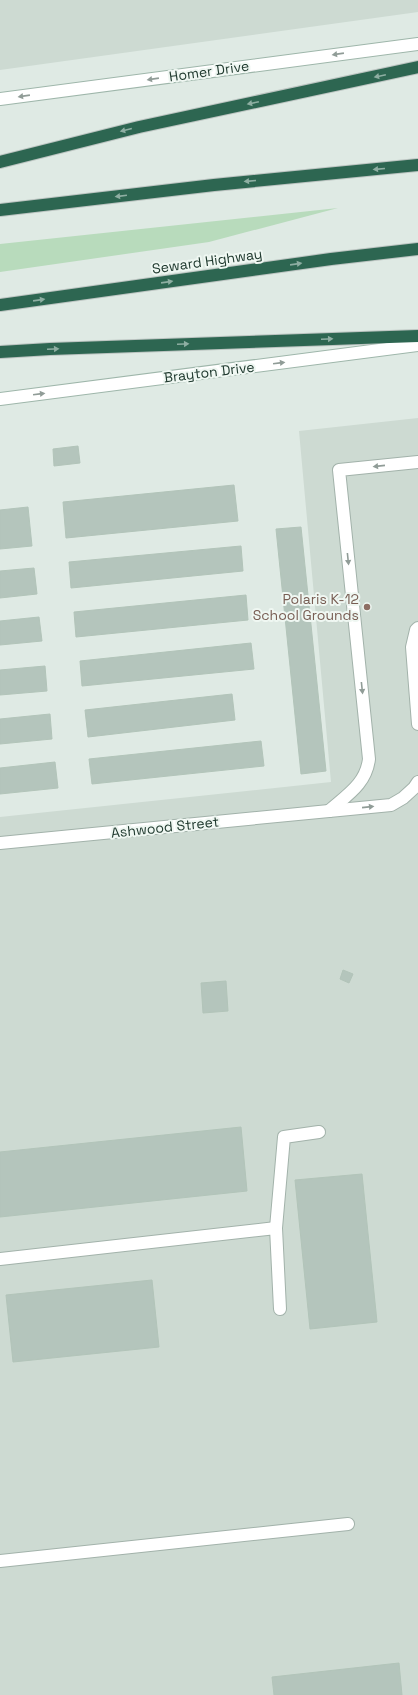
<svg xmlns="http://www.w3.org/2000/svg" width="418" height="1695" viewBox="0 0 418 1695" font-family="'Space Grotesk',sans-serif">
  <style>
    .built { fill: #cddad2 }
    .green { fill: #b8dbbc }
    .building { fill: #b4c5bc; stroke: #b2c4b9 }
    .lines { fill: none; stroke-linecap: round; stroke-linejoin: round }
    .lane-casing { stroke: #a2b2aa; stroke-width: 14 }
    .street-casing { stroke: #a2b2aa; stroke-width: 14 }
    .secondary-casing { stroke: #9eb6aa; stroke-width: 14 }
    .highway-casing { stroke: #bcc4c1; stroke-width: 14 }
    .lane { stroke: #fff; stroke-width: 12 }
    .street { stroke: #fff; stroke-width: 12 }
    .secondary { stroke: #fff; stroke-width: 12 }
    .highway { stroke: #2d6651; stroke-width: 12 }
    .oneway { fill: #909c97 }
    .oneway2 { fill: #8eaea2 }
    .education-dot { fill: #8d6e63; stroke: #eff7f2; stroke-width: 1.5 }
    .labels { text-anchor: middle; stroke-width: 4; stroke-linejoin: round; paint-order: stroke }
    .street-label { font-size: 14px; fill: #203a2f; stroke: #eff7f2 }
    .education-label { font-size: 14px; fill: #785e54; stroke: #eff7f2; text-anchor: end }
  </style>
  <rect width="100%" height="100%" fill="#dfeae4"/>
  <g class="built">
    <polygon points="0,0 418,0 418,12 0,70"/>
    <polygon points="418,418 418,1695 0,1695 0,817 331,782 299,431"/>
  </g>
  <polygon class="green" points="338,208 209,242 0,272 0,244"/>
  <g class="building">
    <polygon points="78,446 80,463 54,466 53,449"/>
    <polygon points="234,485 238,521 66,538 63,502"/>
    <polygon points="28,507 32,546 0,549 0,510"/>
    <polygon points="301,527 326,771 301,774 276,529"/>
    <polygon points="241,546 243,571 71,588 69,562"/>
    <polygon points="34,568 37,594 0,598 0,571"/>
    <polygon points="246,595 248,620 76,637 74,612"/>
    <polygon points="39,617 42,641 0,645 0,621"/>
    <polygon points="251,643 254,669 82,686 80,661"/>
    <polygon points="45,666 47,691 0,695 0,670"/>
    <polygon points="232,694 235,720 88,737 85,710"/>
    <polygon points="50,714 52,739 0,744 0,719"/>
    <polygon points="261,741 264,766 92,784 89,759"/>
    <polygon points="55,762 58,788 0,794 0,768"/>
    <polygon points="343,970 353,974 349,983 340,979"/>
    <polygon points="226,981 228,1011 203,1013 201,983"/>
    <polygon points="241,1127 247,1191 0,1217 0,1152"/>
    <polygon points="362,1174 377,1322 310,1329 295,1180"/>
    <polygon points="152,1280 159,1347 13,1362 6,1295"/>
    <polygon points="399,1663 402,1695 274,1695 272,1677"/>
  </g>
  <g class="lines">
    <g class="lane-casing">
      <g id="lane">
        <polyline points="418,628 416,630 412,647 418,724"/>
        <path d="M329,811C347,795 366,784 369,759L339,470L418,462"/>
        <polyline points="329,811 391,805 403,798 414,788 418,782"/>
        <polyline points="276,1228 284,1137 319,1132"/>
        <polyline points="0,1259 276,1228 280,1309"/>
        <polyline points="0,1561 348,1524"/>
      </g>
    </g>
    <g class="street-casing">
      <polyline id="street" points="0,843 329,811"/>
    </g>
    <g class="secondary-casing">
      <g id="secondary">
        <polyline points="0,99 418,44"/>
        <polyline points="0,399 418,345"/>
      </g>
    </g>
    <g class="highway-casing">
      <g id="highway">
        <polyline points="0,162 139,127 418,67"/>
        <polyline points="0,210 214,185 418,165"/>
        <polyline points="0,305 331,259 418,249"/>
        <polyline points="0,352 50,349 418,336"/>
      </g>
    </g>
    <use href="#lane" class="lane"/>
    <use href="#street" class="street"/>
    <use href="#secondary" class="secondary"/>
    <use href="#highway" class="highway"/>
  </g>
  <defs><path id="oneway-solid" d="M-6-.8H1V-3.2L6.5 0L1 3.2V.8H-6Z"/></defs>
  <g class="oneway">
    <use href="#oneway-solid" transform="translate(338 54) rotate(172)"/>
    <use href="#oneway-solid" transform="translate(153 79) rotate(172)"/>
    <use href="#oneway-solid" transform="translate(24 96) rotate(172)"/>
    <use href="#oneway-solid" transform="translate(279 363) rotate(-7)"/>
    <use href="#oneway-solid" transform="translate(39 394) rotate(-7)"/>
    <use href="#oneway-solid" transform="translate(379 466) rotate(174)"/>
    <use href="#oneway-solid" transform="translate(348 559) rotate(84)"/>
    <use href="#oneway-solid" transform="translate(362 688) rotate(84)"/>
    <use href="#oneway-solid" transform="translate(368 807) rotate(-6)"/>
  </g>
  <g class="oneway2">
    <use href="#oneway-solid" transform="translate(380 76) rotate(168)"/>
    <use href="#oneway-solid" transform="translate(253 103) rotate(168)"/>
    <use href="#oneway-solid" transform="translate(126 130) rotate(166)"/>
    <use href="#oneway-solid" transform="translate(379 169) rotate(175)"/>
    <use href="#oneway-solid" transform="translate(250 181) rotate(175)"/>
    <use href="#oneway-solid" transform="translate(121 196) rotate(173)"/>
    <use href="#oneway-solid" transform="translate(296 264) rotate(-8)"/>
    <use href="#oneway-solid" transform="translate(167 282) rotate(-8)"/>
    <use href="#oneway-solid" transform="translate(39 300) rotate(-8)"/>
    <use href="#oneway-solid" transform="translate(327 339) rotate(-2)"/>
    <use href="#oneway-solid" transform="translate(183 344) rotate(-2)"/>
    <use href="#oneway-solid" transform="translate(53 349) rotate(-3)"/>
  </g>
  <circle class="education-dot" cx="367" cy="607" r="4"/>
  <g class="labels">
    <g class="street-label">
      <text transform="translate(209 71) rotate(-8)" y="5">Homer Drive</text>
      <text transform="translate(207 261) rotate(-8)" y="5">Seward Highway</text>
      <text transform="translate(209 372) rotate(-7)" y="5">Brayton Drive</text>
      <text transform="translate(165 827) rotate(-6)" y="5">Ashwood Street</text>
    </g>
    <g class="education-label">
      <text x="359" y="604">Polaris K-12<tspan x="359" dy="16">School Grounds</tspan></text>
    </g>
  </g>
</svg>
